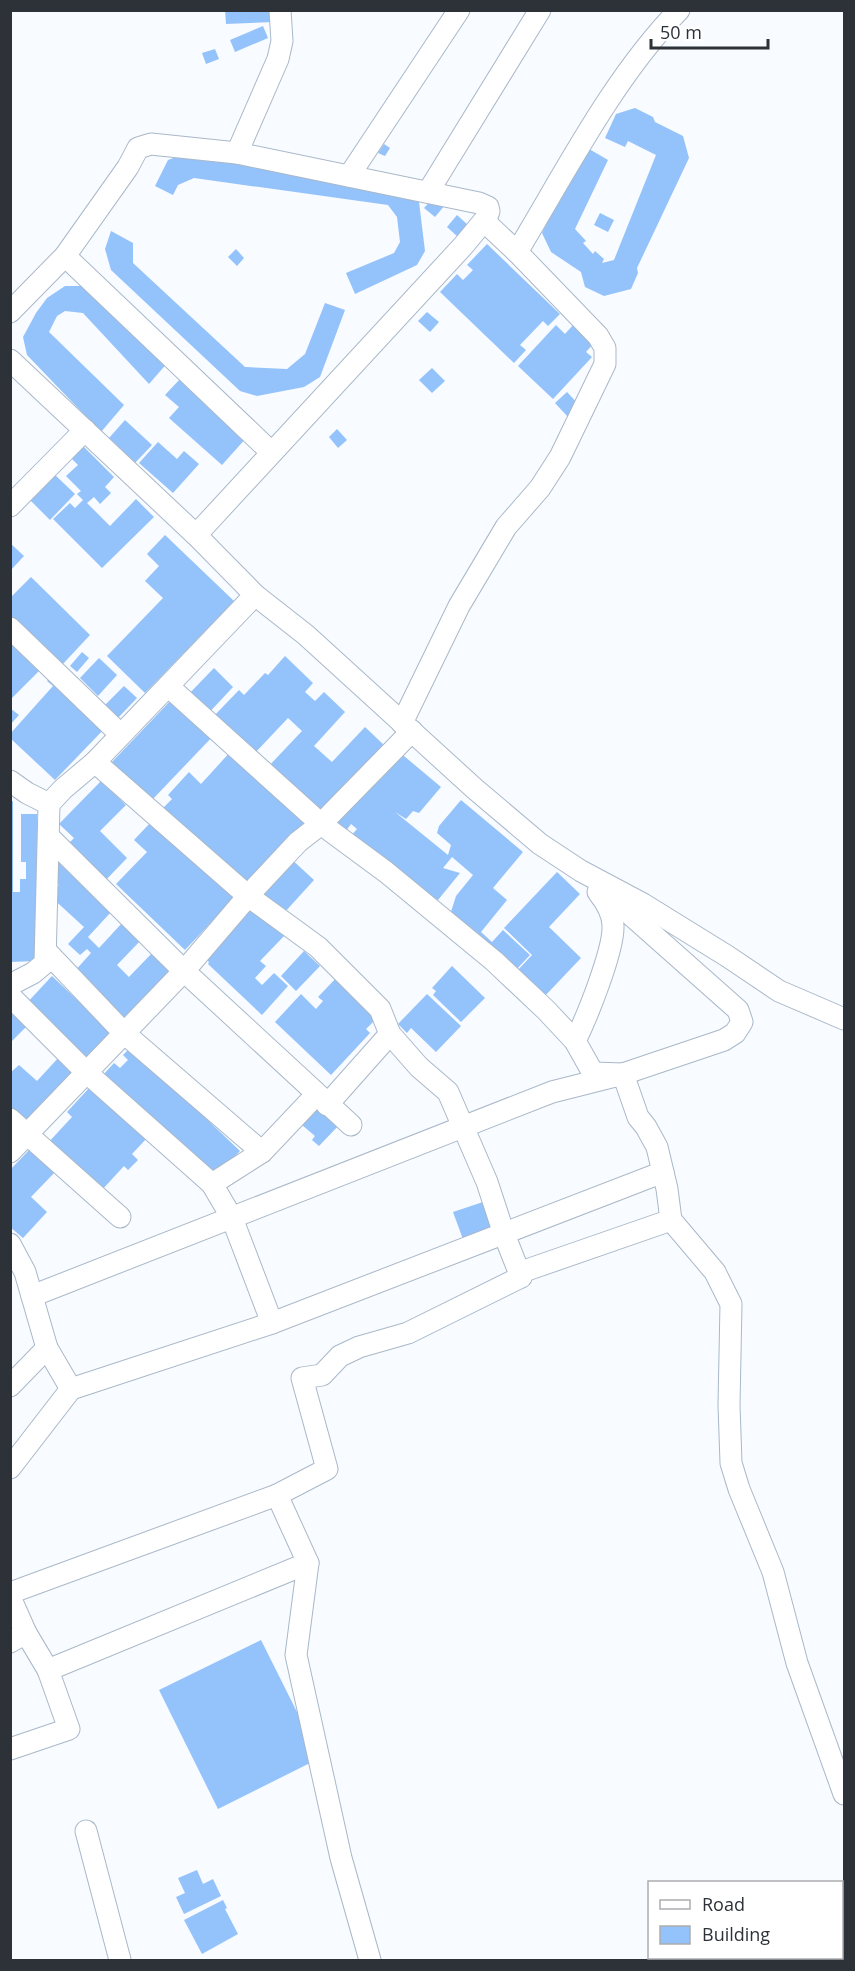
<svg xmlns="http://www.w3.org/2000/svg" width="855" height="1971" viewBox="0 0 855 1971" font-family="'Open Sans',sans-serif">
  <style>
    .building { fill: #94c2fa }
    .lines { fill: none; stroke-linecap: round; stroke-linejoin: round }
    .minor-casing { stroke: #a9b8c9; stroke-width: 23 }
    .minor { stroke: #fff; stroke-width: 21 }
  </style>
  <rect width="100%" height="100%" fill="#f8fbff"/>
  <g class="building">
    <polygon points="225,10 273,10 274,22 226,24"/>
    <polygon points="263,26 268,38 235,52 230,40"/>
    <polygon points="215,49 219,59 206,64 202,53"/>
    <polygon points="635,108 653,117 655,122 683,136 689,158 637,268 638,273 631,289 604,296 585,287 581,272 551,252 542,233 584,146 608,160 575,229 586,241 583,243 593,254 595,251 604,259 602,263 614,260 656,155 628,141 625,147 605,138 616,114"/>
    <polygon points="384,144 390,148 385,156 378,153"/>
    <polygon points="184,154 409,191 419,202 425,251 417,265 355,294 346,273 394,253 400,242 397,217 388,205 194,178 178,185 173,195 155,186 168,160"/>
    <polygon points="435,196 445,205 435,217 424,208"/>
    <polygon points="600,213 614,220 608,232 594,225"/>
    <polygon points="457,215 468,225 458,237 447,227"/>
    <polygon points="111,231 133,243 133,263 245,367 287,369 305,354 325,303 345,310 320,377 304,387 257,396 240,391 111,270 105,249"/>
    <polygon points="487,244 560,314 548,326 543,321 520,345 526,350 514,363 440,292 457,274 463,280 473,270 467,265"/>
    <polygon points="236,249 244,258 237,266 228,257"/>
    <polygon points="65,286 87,286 169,361 149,384 83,313 65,311 57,316 49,332 124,405 101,432 27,355 23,337 36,313 47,298"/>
    <polygon points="427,312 439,322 430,332 418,321"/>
    <polygon points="574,324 594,343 586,352 592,357 553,399 518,366 556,325 565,334"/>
    <polygon points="432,368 445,381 432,393 419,380"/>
    <polygon points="181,378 247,437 222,465 169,418 179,407 165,395"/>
    <polygon points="567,392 580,406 568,417 555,403"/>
    <polygon points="125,420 152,445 135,463 109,438"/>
    <polygon points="337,429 347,440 338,448 329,437"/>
    <polygon points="158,442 177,459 184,451 199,464 173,493 139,463"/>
    <polygon points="82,445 114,477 105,487 111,493 100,504 94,497 87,503 110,526 136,499 154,517 102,568 53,519 70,503 75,508 83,500 77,494 81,491 66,476 78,465 70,457"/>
    <polygon points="54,474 75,494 50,520 30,500"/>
    <polygon points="165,535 234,601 145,693 107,656 163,598 145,581 159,566 147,554"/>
    <polygon points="10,543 24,556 10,571"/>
    <polygon points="31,577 90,635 61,666 10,617 10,598"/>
    <polygon points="10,635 43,667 10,700"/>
    <polygon points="82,652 89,658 77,672 70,666"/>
    <polygon points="285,656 313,683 305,692 315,701 324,692 345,712 314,746 332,762 365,727 385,746 318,816 267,768 302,731 288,718 253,755 213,717 239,690 244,695 265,673 268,675"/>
    <polygon points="99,658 117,675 98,696 80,678"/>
    <polygon points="214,668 233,687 205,717 185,698"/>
    <polygon points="52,676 106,727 55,780 10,738 10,734 53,686 47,681"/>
    <polygon points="124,686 137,698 115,721 102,708"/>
    <polygon points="175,696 215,734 151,801 111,763"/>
    <polygon points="10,708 19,715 10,725"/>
    <polygon points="232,750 308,821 248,886 160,811 172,799 168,795 189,772 201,784"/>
    <polygon points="398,751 441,787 419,813 413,811 406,819 395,812 448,855 451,845 437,833 439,826 461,800 523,852 493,888 507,900 481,932 492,942 503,930 530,955 515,971 450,915 456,896 473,875 452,857 443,868 460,873 438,900 434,898 350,837 357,829 351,824 346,831 337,824"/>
    <polygon points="101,781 126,805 100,831 127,858 103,883 69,843 74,838 59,824"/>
    <polygon points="10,801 13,801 13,892 20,892 20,879 26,879 26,862 21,862 21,814 37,814 37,961 10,962"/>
    <polygon points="152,821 234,898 185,950 116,884 147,852 134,840"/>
    <polygon points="289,857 314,880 284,913 259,890"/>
    <polygon points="58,862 111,912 88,937 99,948 123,922 142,939 117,965 129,977 154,951 175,971 126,1023 73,973 91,953 87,949 80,955 68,944 84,927 49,895 59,885 47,874"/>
    <polygon points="557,872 580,894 549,927 581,958 543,998 516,972 532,955 504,928"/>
    <polygon points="251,903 285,935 260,961 266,966 255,978 262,985 274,973 288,986 262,1015 208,964 209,962 202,955"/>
    <polygon points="304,951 320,966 296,991 281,976"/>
    <polygon points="452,966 485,998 461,1022 433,995 436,991 432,988"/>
    <polygon points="52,976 114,1035 87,1063 25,1005"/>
    <polygon points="338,976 380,1015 366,1029 370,1033 331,1075 275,1022 301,994 316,1009 323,1001 318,997"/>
    <polygon points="427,994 461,1026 436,1052 411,1028 407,1033 398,1024"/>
    <polygon points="10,1010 27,1026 10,1043"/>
    <polygon points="131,1047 240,1151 213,1179 103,1075 114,1063 120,1068 128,1060 123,1055"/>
    <polygon points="60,1056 80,1075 29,1128 10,1110 10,1073 19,1065 37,1081"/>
    <polygon points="90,1087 147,1138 132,1154 138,1160 128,1170 124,1166 101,1191 47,1144 72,1117 67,1112"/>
    <polygon points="319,1106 340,1124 319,1146 312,1140 315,1136 302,1125"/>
    <polygon points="31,1148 56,1171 31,1197 47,1212 23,1238 10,1227 10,1170"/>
    <polygon points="483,1202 493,1232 464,1242 453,1212"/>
    <polygon points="261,1640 320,1758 218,1809 159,1690"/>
    <polygon points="197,1870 203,1884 213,1879 221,1896 184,1914 176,1897 185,1893 178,1878"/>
    <polygon points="223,1900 227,1908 225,1909 238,1934 202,1954 184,1920"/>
  </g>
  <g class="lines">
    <g class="minor-casing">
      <g id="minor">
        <polyline points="237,153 278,59 282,41 280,10"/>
        <polyline points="349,176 459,10"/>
        <polyline points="428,192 540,10"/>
        <path d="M517,252C566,171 613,78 679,10"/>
        <polyline points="65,256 271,452"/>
        <polyline points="10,312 65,256 128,167 138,148 151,144 237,153 479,203 488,207 489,211 487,217 463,246 196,535"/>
        <polyline points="10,360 196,535 255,595 306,635 475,789 540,844 581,871 643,904 727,956 779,991 844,1019"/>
        <polyline points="10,506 85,430"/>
        <polyline points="10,628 120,734"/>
        <polyline points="168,686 321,824 386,872 494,961 546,1010 575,1041 593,1073 623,1074 638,1117 646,1127 657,1147 667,1189 671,1220 715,1272 731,1304 729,1405 731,1463 739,1489 773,1572 797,1663 844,1794"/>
        <polyline points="402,723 459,606 506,527 540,488 560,457 605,364 605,348 598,336 517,252 484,221"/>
        <polyline points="95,762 248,896 318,947 380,1009 390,1034 419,1067 448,1092 487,1182 504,1234 521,1277"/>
        <polyline points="10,781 27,793 49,804 63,789 95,762 255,595"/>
        <polyline points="49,837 184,971 351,1125"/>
        <polyline points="46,951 124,1033 262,1152"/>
        <polyline points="10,985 33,973 45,963 49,804"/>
        <polyline points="10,996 86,1072 212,1184 232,1218 272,1323"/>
        <path d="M575,1041C587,1017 614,950 613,926C613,914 606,902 598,892"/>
        <polyline points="327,1105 390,1034"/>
        <polyline points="10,1119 120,1217"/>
        <polyline points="10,1152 184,971 255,888 298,842 321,824 412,731"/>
        <polyline points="212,1184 262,1152 316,1095"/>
        <polyline points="10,1244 25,1272 47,1348 71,1389"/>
        <polyline points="32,1296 552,1092 623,1074 724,1040 735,1033 742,1022 738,1010 606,893"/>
        <polyline points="10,1386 47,1348"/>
        <polyline points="10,1468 71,1389 272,1323 663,1172"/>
        <polyline points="10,1593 277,1495"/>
        <polyline points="10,1597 26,1633 10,1642"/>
        <polyline points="26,1633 48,1670"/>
        <polyline points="10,1749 69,1729 48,1670 308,1563"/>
        <polyline points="86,1831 120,1960"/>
        <polyline points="370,1960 341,1858 296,1655 308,1563 277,1495 327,1469 302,1378 322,1375 340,1356 359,1347 408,1333 521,1277 524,1271 671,1220"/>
      </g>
    </g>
    <use href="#minor" class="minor"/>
  </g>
  <rect width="855" height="1971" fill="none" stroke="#2d3239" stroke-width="24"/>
  <rect x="648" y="1881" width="195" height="78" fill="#ffffff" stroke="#abadb0" stroke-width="1.5"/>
  <rect x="660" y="1900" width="30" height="9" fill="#ffffff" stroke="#abadb0" stroke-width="1.5"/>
  <text x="702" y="1911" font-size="18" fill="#2d3239">Road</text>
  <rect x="660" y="1926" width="30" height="18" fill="#94c2fa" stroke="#abadb0" stroke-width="1.5"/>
  <text x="702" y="1941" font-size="18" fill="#2d3239">Building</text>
  <path d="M651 39v9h117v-9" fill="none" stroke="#2d3239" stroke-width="3"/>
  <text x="660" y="39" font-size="18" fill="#2d3239" stroke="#ffffff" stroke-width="4.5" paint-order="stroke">50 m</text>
</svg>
